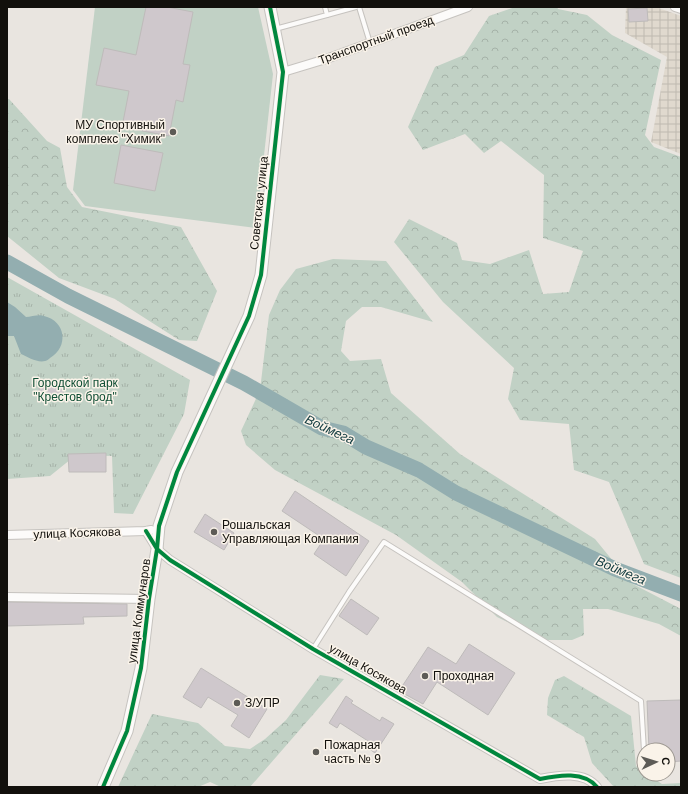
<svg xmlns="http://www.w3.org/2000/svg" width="688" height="794" viewBox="0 0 688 794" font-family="Arial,sans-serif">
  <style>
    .industrial { fill: url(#industrial-grid) }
    .forest { fill: url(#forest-crowns) }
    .park { fill: url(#park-tufts) }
    .pitch { fill: #c1d1c5 }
    .water { fill: #93aeb0 }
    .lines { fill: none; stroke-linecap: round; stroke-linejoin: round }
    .river { stroke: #93aeb0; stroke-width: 15 }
    .building { fill: #cfc8cc; stroke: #bebbba }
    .lane-casing { stroke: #c6c3bf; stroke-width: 6 }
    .street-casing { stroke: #c6c3bf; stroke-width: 10 }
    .secondary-casing { stroke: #c6c3bf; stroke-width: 13 }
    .lane { stroke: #fcfbfa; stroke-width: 4 }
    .street { stroke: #fcfbfa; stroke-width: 8 }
    .secondary { stroke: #fcfbfa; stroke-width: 11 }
    .cycleway-casing { stroke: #faf3e9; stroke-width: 6 }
    .cycleway { stroke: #00873e; stroke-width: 4 }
    .poi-dot { fill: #5d5b56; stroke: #faf3e9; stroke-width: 1.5 }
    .labels { text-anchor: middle; stroke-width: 3; stroke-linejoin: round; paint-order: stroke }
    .street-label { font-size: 12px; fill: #12100c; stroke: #faf3e9 }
    .poi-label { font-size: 12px; fill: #12100c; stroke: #faf3e9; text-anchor: start }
    .park-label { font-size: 12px; fill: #0f4e34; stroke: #faf3e9 }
    .water-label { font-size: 13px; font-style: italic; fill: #123b40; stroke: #faf3e9 }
  </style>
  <defs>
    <pattern id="industrial-grid" width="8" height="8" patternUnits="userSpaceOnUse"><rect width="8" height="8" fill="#e0d9ce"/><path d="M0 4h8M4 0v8" fill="none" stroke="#bfb9b0"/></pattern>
    <pattern id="forest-crowns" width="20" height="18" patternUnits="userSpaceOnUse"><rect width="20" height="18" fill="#c1d1c5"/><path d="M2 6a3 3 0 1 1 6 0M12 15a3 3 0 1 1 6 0" fill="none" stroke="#a5b2a8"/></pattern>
    <pattern id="park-tufts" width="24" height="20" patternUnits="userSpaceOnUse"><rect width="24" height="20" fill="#c1d1c5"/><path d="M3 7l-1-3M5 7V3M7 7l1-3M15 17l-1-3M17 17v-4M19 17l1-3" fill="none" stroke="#a5b2a8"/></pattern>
  </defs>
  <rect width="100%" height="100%" fill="#e9e5e0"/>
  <polygon class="industrial" points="626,7 656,7 681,16 681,154 651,142 667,57 625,33"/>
  <g class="forest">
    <polygon points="515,7 557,7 558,9 587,15 612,35 661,60 645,135 654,147 681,157 681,578 644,564 609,482 574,470 569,424 520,420 508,399 514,368 443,302 394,242 409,219 457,243 462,260 490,264 529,250 543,294 569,292 583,251 543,238 544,175 501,141 484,153 465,134 423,150 408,127 435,67 464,55 489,16"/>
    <polygon points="7,99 9,99 47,141 60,148 67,187 82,207 181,227 217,291 197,341 179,340 115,299 59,278 7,236"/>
    <polygon points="333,259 386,261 433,322 381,307 362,307 346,321 341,351 350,361 381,359 391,393 460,454 595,539 631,583 681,609 681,636 659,624 608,609 583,609 584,635 572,640 544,640 497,617 462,582 396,535 275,470 246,445 241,431 260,390 269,315 280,290 296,269"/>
    <polygon points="320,675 344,679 250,787 221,787 210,782 198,787 118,787 152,714 198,723 225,746 250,749 265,739 286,720"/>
    <polygon points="564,676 631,716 636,766 644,772 644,774 647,774 662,784 681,783 681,787 614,787 592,763 584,737 547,715 548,698 555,680"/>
  </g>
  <polygon class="park" points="7,277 190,380 184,414 133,514 114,513 112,456 76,455 50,476 7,479"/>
  <polygon class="pitch" points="95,7 258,7 273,74 256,228 85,206 73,190"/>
  <path class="water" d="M7,302L15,307L26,317C31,317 39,314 44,316C66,321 69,347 50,358C49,359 46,361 45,361C37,363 28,357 21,354L14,336H7Z"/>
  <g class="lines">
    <polyline class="river" points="7,262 68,296 244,383 322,428 343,433 366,447 419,470 456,493 615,569 681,594"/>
  </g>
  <g class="building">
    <polygon points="146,7 167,7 193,12 183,64 190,65 183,102 176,100 169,136 122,127 129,91 96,85 104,48 136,55"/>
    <polygon points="647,8 648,21 629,22 628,9"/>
    <polygon points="121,145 163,153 155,191 114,183"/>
    <polygon points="63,386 64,397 40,398 39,387"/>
    <polygon points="106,453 106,472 69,472 68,454"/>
    <polygon points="295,491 369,541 346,576 314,554 324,539 282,511"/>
    <polygon points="205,514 234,533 224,550 194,532"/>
    <polygon points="351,599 379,618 367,635 339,616"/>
    <polygon points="7,602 127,604 127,616 83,617 84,624 7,626"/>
    <polygon points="469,644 515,673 488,715 437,682 423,704 399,691 428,647 456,664"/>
    <polygon points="201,668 267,709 249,738 231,726 238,715 208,697 201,708 183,697"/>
    <polygon points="346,696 353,701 351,703 380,721 382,717 394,724 375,753 365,746 368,741 340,723 337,728 329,723"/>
    <polygon points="681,700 681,761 668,762 668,750 649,750 647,701"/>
  </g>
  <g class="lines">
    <g class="lane-casing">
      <g id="lane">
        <polyline points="359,7 370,43"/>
        <polyline points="327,15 356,7"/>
        <polyline points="275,29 327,15 325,7"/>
        <polyline points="313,649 349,592 384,542 641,701 644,751"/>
      </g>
    </g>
    <g class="street-casing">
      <g id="street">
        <polyline points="675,7 681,9"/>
        <polyline points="283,72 326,59 468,7"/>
        <path d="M146,531L157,549L170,560L313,649L540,779C559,775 584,771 597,787"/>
        <polyline points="7,535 146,531 151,530"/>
        <polyline points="7,597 149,599"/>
      </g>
    </g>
    <g class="secondary-casing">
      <polyline id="secondary" points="103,787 127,731 141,668 149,599 157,549 159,526 177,472 249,316 261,275 283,72 270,7"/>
    </g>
    <use href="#lane" class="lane"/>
    <use href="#street" class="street"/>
    <use href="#secondary" class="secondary"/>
    <g class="cycleway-casing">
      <g id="cycleway">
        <path d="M146,531L157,549L170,560L313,649L540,779C559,775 584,771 597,787"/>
        <polyline points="103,787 127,731 141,668 149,599 157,549 159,526 177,472 249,316 261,275 283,72 270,7"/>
      </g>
    </g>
    <use href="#cycleway" class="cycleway"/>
  </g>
  <g class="poi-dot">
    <circle cx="173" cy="132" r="4"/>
    <circle cx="214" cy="532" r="4"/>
    <circle cx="425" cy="676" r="4"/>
    <circle cx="237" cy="703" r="4"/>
    <circle cx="316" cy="752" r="4"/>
  </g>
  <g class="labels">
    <g class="street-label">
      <text transform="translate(376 40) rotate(-20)" y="4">Транспортный проезд</text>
      <text transform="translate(259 203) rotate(-84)" y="4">Советская улица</text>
      <text transform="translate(77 533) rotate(-2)" y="4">улица Косякова</text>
      <text transform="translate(139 611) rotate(-82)" y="4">улица Коммунаров</text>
      <text transform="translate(368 669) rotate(30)" y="4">улица Косякова</text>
    </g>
    <g class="poi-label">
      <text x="165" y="129" text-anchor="end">МУ Спортивный<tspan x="165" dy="14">комплекс "Химик"</tspan></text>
      <text x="222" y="529">Рошальская<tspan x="222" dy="14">Управляющая Компания</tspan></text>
      <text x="433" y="680">Проходная</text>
      <text x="245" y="707">З/УПР</text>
      <text x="324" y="749">Пожарная<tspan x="324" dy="14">часть № 9</tspan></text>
    </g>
    <g class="park-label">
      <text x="75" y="387">Городской парк<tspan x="75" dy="14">"Крестов брод"</tspan></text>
    </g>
    <g class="water-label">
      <text transform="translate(330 429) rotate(25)" y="5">Воймега</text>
      <text transform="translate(621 570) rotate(23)" y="5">Воймега</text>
    </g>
  </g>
  <rect width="688" height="794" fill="none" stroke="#12100c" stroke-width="16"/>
  <g transform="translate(656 762) rotate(86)"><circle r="19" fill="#faf3e9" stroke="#9d9891"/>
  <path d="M0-3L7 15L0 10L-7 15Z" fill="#5d5b56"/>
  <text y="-6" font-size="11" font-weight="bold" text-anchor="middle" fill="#12100c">С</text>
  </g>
</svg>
